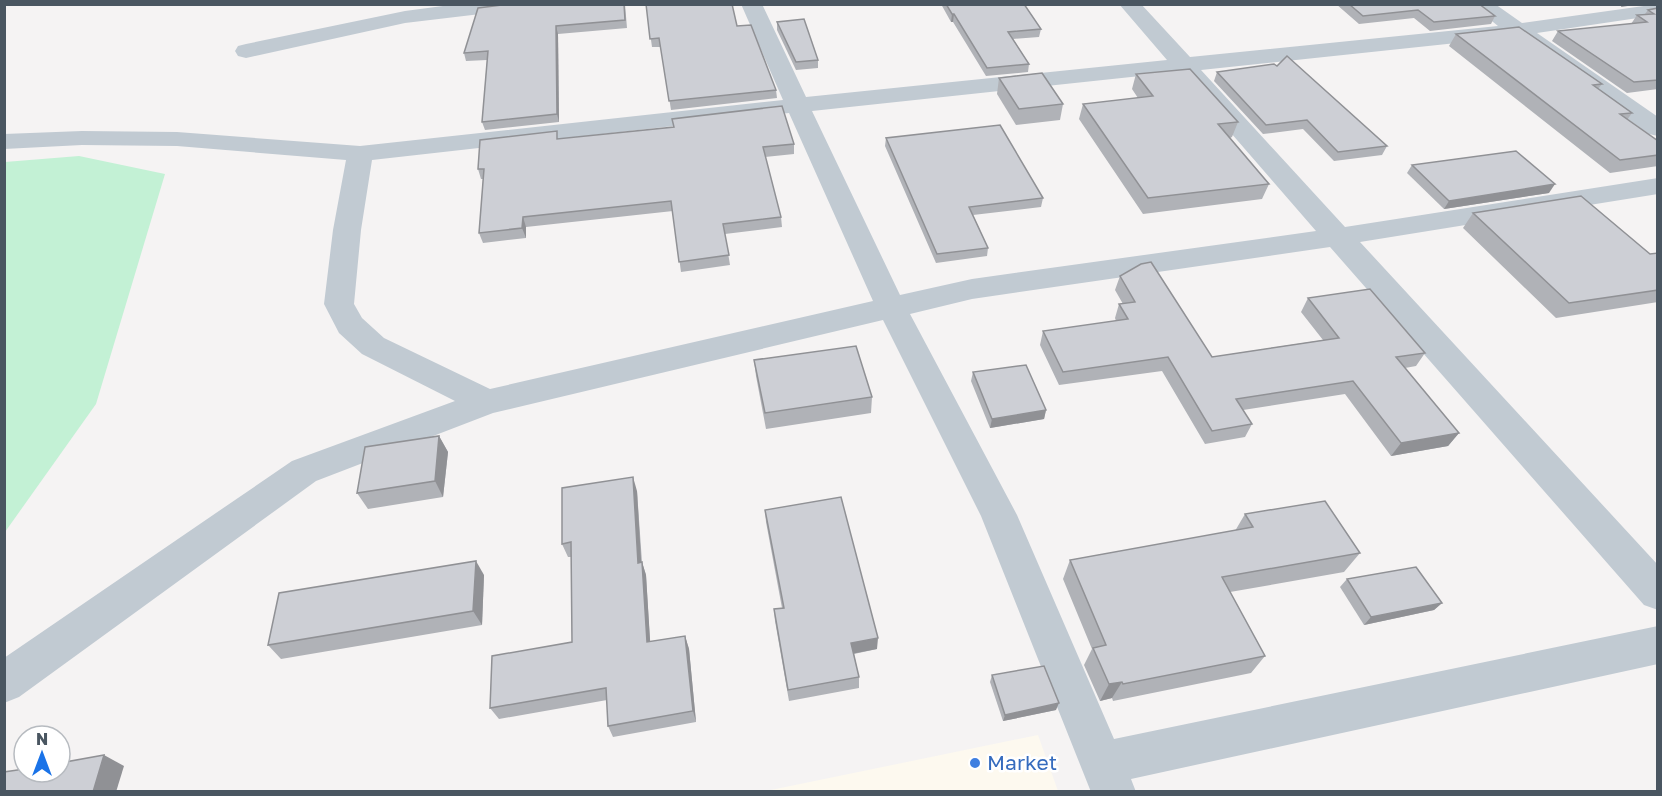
<svg xmlns="http://www.w3.org/2000/svg" width="1662" height="796" viewBox="0 0 1662 796" font-family="'Golos Text',sans-serif">
  <style>
    .commercial { fill: #fdf9ef }
    .green { fill: #c3f1d5 }
    .lines { fill: none; stroke-linecap: round; stroke-linejoin: round }
    .minor { fill: #c1cad2; fill-rule: evenodd }
    .wall { fill: #b0b2b7 }
    .shaded-wall { fill: #909195 }
    .building { fill: #cdcfd5; stroke: #909195; stroke-width: 1.5 }
    .shop-dot { fill: #3f7fe0; stroke: #fff; stroke-width: 2 }
    .labels { text-anchor: middle; stroke-width: 5; stroke-linejoin: round; paint-order: stroke }
    .near-shop-label { font-size: 21px; fill: #366cbe; stroke: #fff; text-anchor: start }
  </style>
  <rect width="100%" height="100%" fill="#f5f3f3"/>
  <polygon class="commercial" points="1038,735 1058,791 766,791"/>
  <polygon class="green" points="79,156 165,174 96,404 5,532 5,162"/>
  <g class="lines">
    <g class="minor">
      <polygon points="458,4 525,4 522,8 515,10 405,23 246,58 238,56 235,51 238,46 246,44 405,11"/>
      <path d="M741,4H762L806,97L1167,60L1119,4H1141L1190,57L1498,26L1471,4H1495L1522,23L1658,4V15L1537,33L1658,117V136L1649,134L1513,37L1201,70L1345,227L1658,178V194L1360,242L1658,565V610L1644,605L1330,247L972,299L910,314L1017,515L1114,739L1658,626V664L1131,779L1136,792H1091L981,516L883,320L493,413L316,481L19,697L4,703V658L292,461L455,401L362,354L339,333L324,304L333,230L346,160L177,146L82,145L4,149V134L82,131L177,132L360,146L783,100ZM1178,72L1316,231L972,279L900,295L812,111ZM789,113L873,301L490,389L384,338L362,318L354,304L361,230L372,160Z"/>
    </g>
  </g>
  <g class="wall">
    <polygon points="625,4 627,28 558,34 559,122 485,130 482,122 487,60 466,61 464,53"/>
    <polygon points="646,4 737,26 776,90 777,98 671,110 661,47 652,47"/>
    <polygon points="941,4 1024,4 1041,29 1039,37 1013,39 1029,64 1028,72 986,76 953,22 951,22"/>
    <polygon points="1336,4 1479,4 1495,16 1491,24 1430,31 1414,18 1359,24"/>
    <polygon points="1658,8 1658,89 1627,93 1552,41 1558,31 1631,24 1637,15 1645,14 1648,10"/>
    <polygon points="777,22 818,60 818,68 796,70 777,30"/>
    <polygon points="1456,34 1602,84 1598,89 1632,113 1627,120 1658,141 1658,166 1610,173 1449,46"/>
    <polygon points="1277,66 1387,146 1382,155 1334,161 1303,129 1263,134 1214,81 1217,72"/>
    <polygon points="1136,74 1238,122 1232,137 1230,138 1269,184 1262,199 1143,214 1079,119 1083,104 1138,98 1132,89"/>
    <polygon points="999,78 1063,104 1060,120 1016,125 997,94"/>
    <polygon points="886,138 1043,198 1041,207 973,215 988,248 987,256 936,263 885,146"/>
    <polygon points="558,139 794,144 794,154 765,157 781,217 782,227 725,234 730,265 681,272 673,211 526,227 526,238 483,243 479,233 483,179 481,179 478,169"/>
    <polygon points="1412,165 1549,193 1444,209 1407,173"/>
    <polygon points="1473,213 1650,254 1658,253 1658,302 1556,318 1463,228"/>
    <polygon points="1120,276 1212,357 1323,340 1301,312 1308,298 1425,353 1416,366 1405,368 1459,433 1448,446 1391,456 1345,394 1243,410 1252,424 1245,437 1205,444 1162,371 1059,385 1040,345 1043,331 1116,321 1115,318 1119,304 1123,304 1115,290"/>
    <polygon points="754,360 872,397 871,413 766,429 756,376"/>
    <polygon points="973,372 1046,410 1044,419 990,428 971,381"/>
    <polygon points="439,436 448,452 443,497 368,509 357,493"/>
    <polygon points="637,491 642,562 646,575 650,642 685,636 689,649 696,722 613,737 608,726 607,700 499,719 490,708 572,642 571,557 568,557 562,544"/>
    <polygon points="765,510 877,649 854,654 859,677 859,688 789,701 775,621 774,609 782,608 766,522"/>
    <polygon points="1245,514 1360,553 1344,572 1230,592 1265,656 1251,673 1113,701 1112,698 1100,701 1084,665 1092,649 1063,579 1070,560 1235,531"/>
    <polygon points="484,575 482,625 281,659 268,645"/>
    <polygon points="1347,579 1442,603 1434,610 1364,625 1340,587"/>
    <polygon points="992,675 1056,710 1003,721 990,682"/>
  </g>
  <g class="shaded-wall">
    <polygon points="1622,4 1641,4 1621,7"/>
    <polygon points="952,14 954,14 953,22 951,22"/>
    <polygon points="556,26 558,34 559,122 557,114"/>
    <polygon points="1555,184 1549,193 1444,209 1449,201"/>
    <polygon points="523,217 526,227 526,238 522,228"/>
    <polygon points="1046,410 1044,419 990,428 992,419"/>
    <polygon points="1459,433 1448,446 1391,456 1401,443"/>
    <polygon points="439,436 448,452 443,497 435,481"/>
    <polygon points="633,477 637,491 642,576 638,563"/>
    <polygon points="476,561 484,575 482,625 473,611"/>
    <polygon points="642,562 646,575 651,655 647,642"/>
    <polygon points="1442,603 1434,610 1364,625 1371,617"/>
    <polygon points="685,636 689,649 696,722 693,711"/>
    <polygon points="878,638 877,649 851,654 851,643"/>
    <polygon points="1122,682 1112,698 1100,701 1109,684"/>
    <polygon points="1059,703 1056,710 1003,721 1005,715"/>
    <polygon points="104,755 124,766 116,792 93,792"/>
  </g>
  <g class="building">
    <polygon points="510,4 624,4 625,20 556,26 557,114 482,122 488,51 464,53 478,8"/>
    <polygon points="646,4 732,4 737,26 751,25 776,90 669,101 659,38 650,39"/>
    <polygon points="946,4 1024,4 1041,29 1008,32 1029,64 987,68 954,14 952,14"/>
    <polygon points="1349,4 1479,4 1495,16 1434,22 1418,10 1363,16"/>
    <polygon points="1658,8 1658,80 1634,82 1558,31 1647,22 1637,15 1654,14 1648,10"/>
    <polygon points="804,19 818,60 796,62 777,22"/>
    <polygon points="1519,27 1602,84 1593,85 1632,113 1620,114 1658,141 1658,155 1620,160 1456,34"/>
    <polygon points="1287,56 1387,146 1338,152 1307,120 1266,125 1217,72 1274,64 1277,66"/>
    <polygon points="1190,69 1238,122 1218,124 1269,184 1148,198 1083,104 1153,96 1136,74"/>
    <polygon points="1042,73 1063,104 1019,109 999,78"/>
    <polygon points="782,106 794,144 763,147 781,217 723,224 729,255 679,262 671,201 523,217 522,228 479,233 484,169 478,169 480,140 557,131 557,139 674,127 672,119"/>
    <polygon points="1000,125 1043,198 969,207 988,248 937,254 886,138"/>
    <polygon points="1516,151 1555,184 1449,201 1412,165"/>
    <polygon points="1581,196 1650,254 1658,253 1658,290 1569,303 1473,213"/>
    <polygon points="1151,262 1212,357 1339,338 1308,298 1370,289 1425,353 1396,357 1459,433 1401,443 1353,381 1236,399 1252,424 1212,431 1168,357 1063,372 1043,331 1128,319 1119,304 1135,302 1120,276 1141,264"/>
    <polygon points="856,346 872,397 765,413 754,360"/>
    <polygon points="1026,365 1046,410 992,419 973,372"/>
    <polygon points="439,436 435,481 357,493 365,447"/>
    <polygon points="633,477 638,563 642,562 647,642 685,636 693,711 608,726 606,688 490,708 492,656 572,642 571,542 562,544 562,488"/>
    <polygon points="841,497 878,638 851,643 859,677 788,690 774,609 784,608 765,510"/>
    <polygon points="1325,501 1360,553 1222,577 1265,656 1123,684 1122,682 1109,684 1093,648 1106,645 1070,560 1253,527 1245,514"/>
    <polygon points="476,561 473,611 268,645 279,593"/>
    <polygon points="1416,567 1442,603 1371,617 1347,579"/>
    <polygon points="1044,666 1059,703 1005,715 992,675"/>
    <polygon points="104,755 93,792 4,792 4,772 24,769 24,772 60,772 60,763"/>
  </g>
  <circle class="shop-dot" cx="975" cy="763" r="6"/>
  <g class="labels">
    <g class="near-shop-label">
      <text x="987" y="770">Market</text>
    </g>
  </g>
  <rect width="1662" height="796" fill="none" stroke="#4a5661" stroke-width="12"/>
  <g transform="translate(42 754)"><circle r="28" fill="#ffffff" stroke="#b7bbc0" stroke-width="1.5"/>
  <path d="M0-4.5L10 22L0 15L-10 22Z" fill="#1a73e8"/>
  <text y="-9" font-size="16" font-weight="bold" text-anchor="middle" fill="#4a5661">N</text>
  </g>
</svg>
